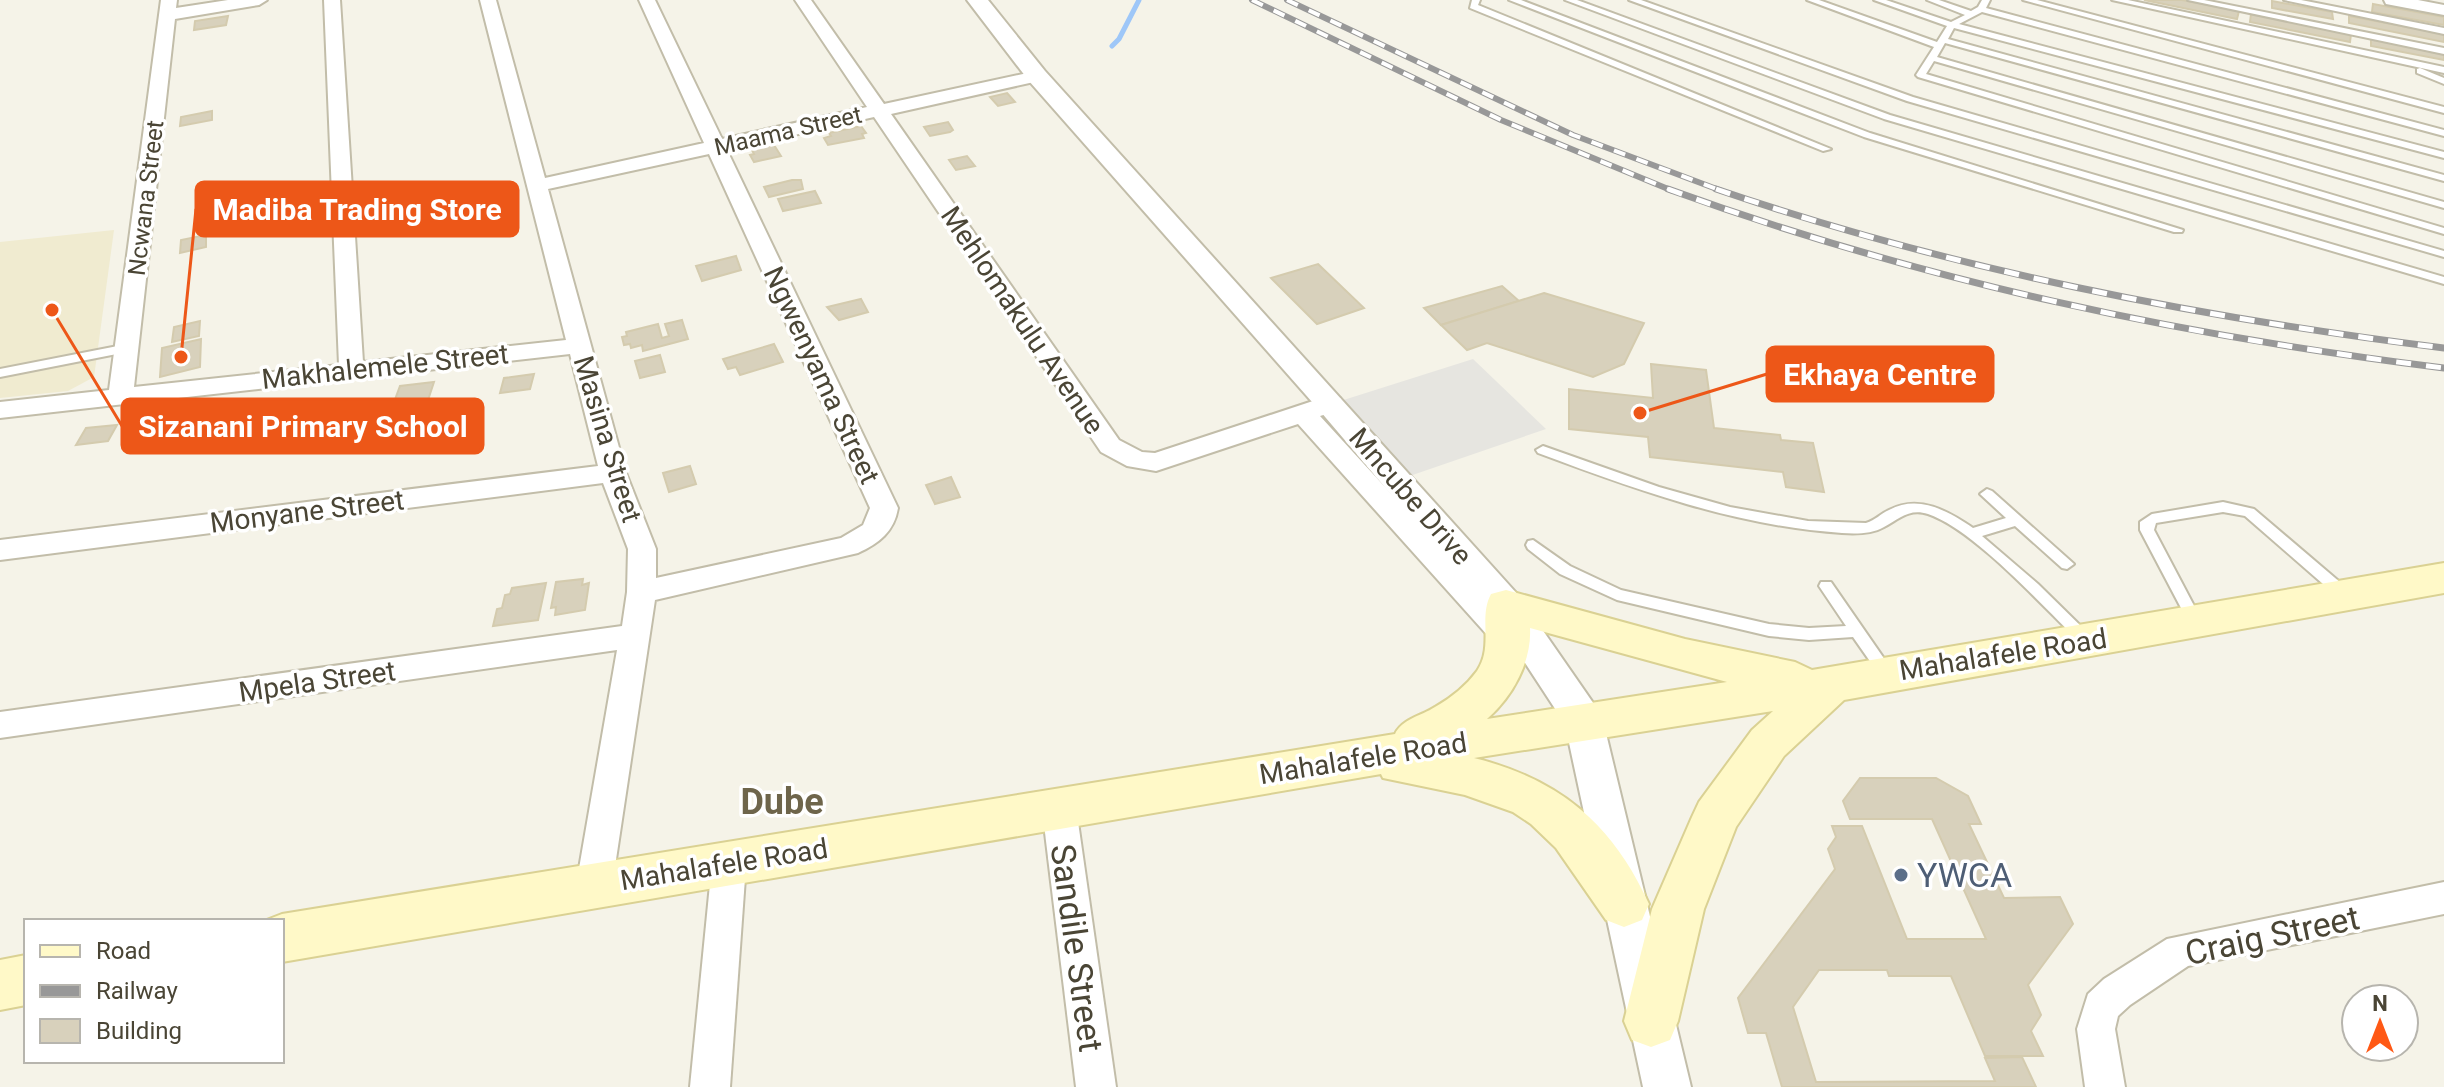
<svg xmlns="http://www.w3.org/2000/svg" width="2444" height="1087" viewBox="0 0 2444 1087" font-family="Roboto,sans-serif">
  <style>
    .education { fill: #f0ebd0 }
    .parking { fill: #e6e5e0 }
    .lines { fill: none; stroke-linecap: round; stroke-linejoin: round }
    .stream { stroke: #9ec7f8; stroke-width: 5 }
    .building { fill: #d8d1bc; stroke: #d4cbae; stroke-width: 2 }
    .service-casing { stroke: #c2bda9; stroke-width: 4 }
    .minor-casing { stroke: #c2bda9; stroke-width: 4 }
    .tertiary-casing { stroke: #c2bda9; stroke-width: 4 }
    .secondary-casing { stroke: #dad193; stroke-width: 4 }
    .service { fill: #fff; fill-rule: evenodd }
    .minor { fill: #fff; fill-rule: evenodd }
    .tertiary { fill: #fff; fill-rule: evenodd }
    .secondary { fill: #fff9c8; fill-rule: evenodd }
    .rail-far1-casing { stroke: #989898; stroke-width: 6 }
    .rail-casing { stroke: #989898; stroke-width: 7 }
    .rail-far1 { stroke: #fff; stroke-width: 4; stroke-dasharray: 12; stroke-linecap: butt }
    .rail { stroke: #fff; stroke-width: 5; stroke-dasharray: 15; stroke-linecap: butt }
    .service-dot { fill: #5c6f8a; stroke: #fff; stroke-width: 3 }
    .labels { text-anchor: middle; stroke-width: 7; stroke-linejoin: round; paint-order: stroke }
    .far-street-label { font-size: 24px; fill: #4a4535; stroke: #fff }
    .street-label { font-size: 28px; fill: #4a4535; stroke: #fff }
    .near-service-label { font-size: 34px; fill: #4e5e75; stroke: #fff; text-anchor: start }
    .near-street-label { font-size: 34px; fill: #4a4535; stroke: #fff }
    .district-label { font-size: 36px; font-weight: bold; fill: #6e654b; stroke: #fff }
    .leader { fill: none; stroke: #ed5718; stroke-width: 3 }
    .callout-dot { fill: #ed5718; stroke: #fff; stroke-width: 3 }
    .callout { fill: #ed5718; stroke: #ed5718; stroke-width: 3 }
    .callout-label { font-size: 30px; text-anchor: middle; font-weight: bold; fill: #fff }
  </style>
  <rect width="100%" height="100%" fill="#f5f3e8"/>
  <polygon class="education" points="114,230 94,377 68,391 0,398 0,242"/>
  <polygon class="parking" points="1473,359 1546,429 1398,480 1331,404"/>
  <g class="lines">
    <polyline class="stream" points="1112,46 1119,39 1139,0"/>
  </g>
  <g class="building">
    <polygon points="2144,0 2182,0 2239,11 2237,19"/>
    <polygon points="2272,1 2332,12 2333,19 2272,8"/>
    <polygon points="2373,4 2444,17 2444,25 2372,12"/>
    <polygon points="2251,14 2351,34 2350,42 2250,22"/>
    <polygon points="228,16 226,25 194,30 195,21"/>
    <polygon points="2349,16 2444,34 2444,42 2349,23"/>
    <polygon points="2371,38 2444,52 2444,60 2371,46"/>
    <polygon points="1007,93 1015,102 998,106 990,97"/>
    <polygon points="212,111 212,120 180,126 181,117"/>
    <polygon points="948,122 953,130 950,132 930,136 924,127"/>
    <polygon points="861,126 866,133 862,134 864,138 828,145 824,138 831,136 829,133"/>
    <polygon points="774,145 781,156 754,162 750,155 754,154 752,150"/>
    <polygon points="967,156 975,166 956,170 949,160"/>
    <polygon points="792,180 801,180 803,189 769,197 764,187"/>
    <polygon points="815,191 821,203 783,211 778,199"/>
    <polygon points="206,235 206,247 180,253 181,240"/>
    <polygon points="736,256 741,270 702,281 696,266"/>
    <polygon points="1318,264 1364,308 1317,324 1271,278"/>
    <polygon points="1502,286 1519,301 1441,325 1424,308"/>
    <polygon points="1544,293 1644,323 1624,364 1593,377 1487,343 1467,350 1441,325"/>
    <polygon points="861,299 868,312 839,320 827,307"/>
    <polygon points="682,320 688,339 643,351 642,345 631,348 630,344 624,345 622,337 627,336 626,332 658,324 662,338 669,336 665,324"/>
    <polygon points="200,321 199,336 172,342 174,327"/>
    <polygon points="201,339 200,367 160,377 162,348"/>
    <polygon points="774,344 783,362 740,375 736,367 728,369 723,359"/>
    <polygon points="660,355 665,372 640,378 635,361"/>
    <polygon points="1651,364 1706,370 1714,428 1780,435 1781,440 1813,443 1824,492 1786,487 1783,472 1650,457 1648,437 1569,429 1569,389 1653,398"/>
    <polygon points="534,374 530,389 500,393 504,378"/>
    <polygon points="434,382 425,409 390,413 400,386"/>
    <polygon points="117,425 108,441 76,445 86,428"/>
    <polygon points="690,466 696,484 669,492 663,473"/>
    <polygon points="951,477 960,497 935,504 926,485"/>
    <polygon points="583,579 582,585 589,583 585,610 555,615 556,607 551,608 556,582"/>
    <polygon points="546,583 538,620 493,626 497,609 502,608 505,595 510,594 512,588"/>
    <polygon points="1860,778 1936,778 1968,796 1981,824 1969,824 2004,898 2060,897 2073,924 2028,985 2041,1015 2031,1031 2043,1056 1985,1056 1951,976 1889,976 1887,970 1819,970 1793,1007 1816,1082 1995,1081 1985,1058 2022,1057 2036,1087 1782,1087 1766,1033 1748,1033 1738,998 1835,869 1828,849 1836,837 1832,826 1862,826 1907,939 1986,939 1932,819 1850,819 1843,801"/>
  </g>
  <g class="lines">
    <g class="service-casing">
      <g id="service">
        <polygon points="1472,0 1480,0 1478,5 1831,149 1823,151 1470,8"/>
        <polygon points="1509,0 1521,0 1870,133 2183,230 2182,232 2174,232 1864,137"/>
        <polygon points="1565,0 1577,0 1890,115 2444,277 2444,284 1884,119"/>
        <polygon points="1629,0 1641,0 1913,97 2444,251 2444,257 1907,101"/>
        <polygon points="1807,0 1819,0 1937,42 1947,26 1874,0 1886,0 1951,22 1965,15 1927,0 1939,0 1971,11 1978,7 1982,0 1990,0 1986,8 2444,130 2444,136 1982,12 1959,24 2444,152 2444,158 1954,28 1948,39 2444,175 2444,181 1945,43 1937,57 2444,202 2444,208 1934,61 1926,74 2444,228 2444,234 1918,77 1916,75 1934,47"/>
        <polygon points="2023,0 2037,0 2444,107 2444,113"/>
        <polygon points="2112,0 2128,0 2444,67 2444,73"/>
        <polygon points="2188,0 2204,0 2444,48 2444,54"/>
        <polygon points="2284,0 2301,0 2444,28 2444,34"/>
        <polygon points="2420,68 2444,78 2444,84 2417,73 2417,69"/>
        <polygon points="128,344 132,345 132,351 0,377 0,369"/>
        <path d="M1543,446L1659,487L1730,507L1808,521L1866,523C1876,520 1880,514 1889,510C1919,494 1948,511 1973,528L2006,518L1980,494L1987,489L1992,491L2074,564L2067,569L2062,568L2015,526L1982,536L2038,584L2094,639L2091,643H2081C2044,608 1975,530 1928,514C1909,508 1899,519 1884,527C1872,534 1856,534 1842,533C1736,526 1637,490 1538,453L1536,450Z"/>
        <polygon points="2223,502 2254,509 2348,589 2350,593 2348,597 2338,597 2245,516 2223,512 2156,523 2154,530 2202,621 2200,625 2190,625 2140,530 2140,522 2152,514"/>
        <polygon points="1533,540 1570,566 1621,590 1769,624 1809,628 1846,626 1819,586 1821,582 1831,582 1894,673 1891,677 1881,677 1853,637 1809,640 1769,636 1617,600 1560,574 1528,549 1526,545 1528,541"/>
      </g>
    </g>
    <g class="minor-casing">
      <g id="minor">
        <path d="M161,0H177L176,8L228,0H267L259,5L175,19L134,387L339,365L324,0H340L363,362L566,340L480,0H496L545,178L704,143L639,0H655L722,139L867,107L795,0H811L884,104L1037,71L1043,72L1046,76L1043,80L891,114L1119,440L1142,452L1155,453L1322,398H1340L1344,404L1340,410L1320,416L1524,639L1520,647L1509,650L1498,647L1298,424L1156,471L1127,466L1101,452L874,117L727,150L898,508C894,532 879,543 858,553L655,600L612,886L606,897L594,902L582,897L576,886L617,650L0,738V712L622,626L627,592L628,549L603,483L0,560V540L598,466L570,354L0,418V402L109,390ZM709,154L870,508L863,525L841,538L656,578V549L626,473L548,189Z"/>
        <polygon points="2384,0 2418,0 2444,5 2444,15 2386,4"/>
        <polygon points="1059,794 1071,798 1076,808 1116,1087 1076,1087 1042,808 1047,798"/>
        <polygon points="729,849 741,853 746,864 730,1087 690,1087 712,864 717,853"/>
        <polygon points="2444,882 2444,914 2188,966 2130,1005 2118,1016 2115,1029 2125,1087 2085,1087 2077,1029 2088,994 2104,979 2167,939"/>
      </g>
    </g>
    <g class="tertiary-casing">
      <polygon id="tertiary" points="967,0 988,0 1045,71 1519,596 1598,710 1603,721 1691,1087 1643,1087 1565,724 1493,614 1320,411 1029,81"/>
    </g>
    <g class="secondary-casing">
      <g id="secondary">
        <path d="M2444,563V593L1844,700L1784,756L1736,827L1704,909L1678,1021L1670,1040L1651,1047L1632,1040L1624,1021L1652,909L1692,817L1699,802L1752,730L1773,711L1474,758C1559,779 1613,824 1649,904L1642,920L1624,927L1606,920L1556,848L1531,824L1513,812L1465,795L1383,778L1381,774L282,962V921H264L282,914L1395,734C1402,719 1421,716 1435,707C1451,698 1466,686 1477,671C1494,646 1478,618 1491,594L1506,590L1685,639L1795,662L1812,670ZM1530,628L1727,682L1487,719C1512,697 1532,662 1530,628Z"/>
        <polygon points="26,955 26,1005 0,1010 0,960"/>
      </g>
    </g>
    <use href="#service" class="service"/>
    <use href="#minor" class="minor"/>
    <use href="#tertiary" class="tertiary"/>
    <use href="#secondary" class="secondary"/>
    <g class="rail-far1-casing">
      <g id="rail-far1">
        <polyline points="1252,0 1501,120 1673,191"/>
        <polyline points="1287,0 1573,135 1722,191"/>
      </g>
    </g>
    <g class="rail-casing">
      <g id="rail">
        <path d="M1668,189C1922,281 2176,335 2444,368"/>
        <path d="M1716,189C1953,270 2196,317 2444,348"/>
      </g>
    </g>
    <use href="#rail-far1" class="rail-far1"/>
    <use href="#rail" class="rail"/>
  </g>
  <circle class="service-dot" cx="1901" cy="875" r="8"/>
  <g class="labels">
    <g class="far-street-label">
      <text transform="translate(788 131) rotate(-13)" y="8">Maama Street</text>
      <text transform="translate(146 198) rotate(-83)" y="8">Ncwana Street</text>
    </g>
    <g class="street-label">
      <text transform="translate(1023 320) rotate(56)" y="10">Mehlomakulu Avenue</text>
      <text transform="translate(385 366) rotate(-6)" y="10">Makhalemele Street</text>
      <text transform="translate(822 375) rotate(65)" y="10">Ngwenyama Street</text>
      <text transform="translate(608 439) rotate(73)" y="10">Masina Street</text>
      <text transform="translate(1411 496) rotate(49)" y="10">Mncube Drive</text>
      <text transform="translate(307 511) rotate(-7)" y="10">Monyane Street</text>
      <text transform="translate(2003 654) rotate(-9)" y="10">Mahalafele Road</text>
      <text transform="translate(317 681) rotate(-8)" y="10">Mpela Street</text>
      <text transform="translate(1363 758) rotate(-9)" y="10">Mahalafele Road</text>
      <text transform="translate(724 864) rotate(-9)" y="10">Mahalafele Road</text>
    </g>
    <g class="near-service-label">
      <text x="1917" y="887">YWCA</text>
    </g>
    <g class="near-street-label">
      <text transform="translate(2272 935) rotate(-12)" y="12">Craig Street</text>
      <text transform="translate(1077 948) rotate(82)" y="12">Sandile Street</text>
    </g>
    <g class="district-label">
      <text x="782" y="814">Dube</text>
    </g>
  </g>
  <path class="leader" d="M181 357L196 209M1640 413L1767 374M52 310L122 426"/>
  <g class="callout-dot">
    <circle cx="181" cy="357" r="8"/>
    <circle cx="1640" cy="413" r="8"/>
    <circle cx="52" cy="310" r="8"/>
  </g>
  <g class="callout">
    <rect x="196" y="182" width="322" height="54" rx="8"/>
    <rect x="1767" y="347" width="226" height="54" rx="8"/>
    <rect x="122" y="399" width="361" height="54" rx="8"/>
  </g>
  <g class="callout-label">
    <text x="357" y="220">Madiba Trading Store</text>
    <text x="1880" y="385">Ekhaya Centre</text>
    <text x="303" y="437">Sizanani Primary School</text>
  </g>
  <rect x="24" y="919" width="260" height="144" fill="#ffffff" stroke="#b7b5ae" stroke-width="2"/>
  <rect x="40" y="945" width="40" height="12" fill="#fff9c8" stroke="#b7b5ae" stroke-width="2"/>
  <text x="96" y="959" font-size="24" fill="#4a4535">Road</text>
  <rect x="40" y="985" width="40" height="12" fill="#989898" stroke="#b7b5ae" stroke-width="2"/>
  <text x="96" y="999" font-size="24" fill="#4a4535">Railway</text>
  <rect x="40" y="1019" width="40" height="24" fill="#d8d1bc" stroke="#b7b5ae" stroke-width="2"/>
  <text x="96" y="1039" font-size="24" fill="#4a4535">Building</text>
  <g transform="translate(2380 1023)"><circle r="38" fill="#ffffff" stroke="#b7b5ae" stroke-width="2"/>
  <path d="M0-6L14 30L0 20L-14 30Z" fill="#ff5915"/>
  <text y="-12" font-size="22" font-weight="bold" text-anchor="middle" fill="#4a4535">N</text>
  </g>
</svg>
